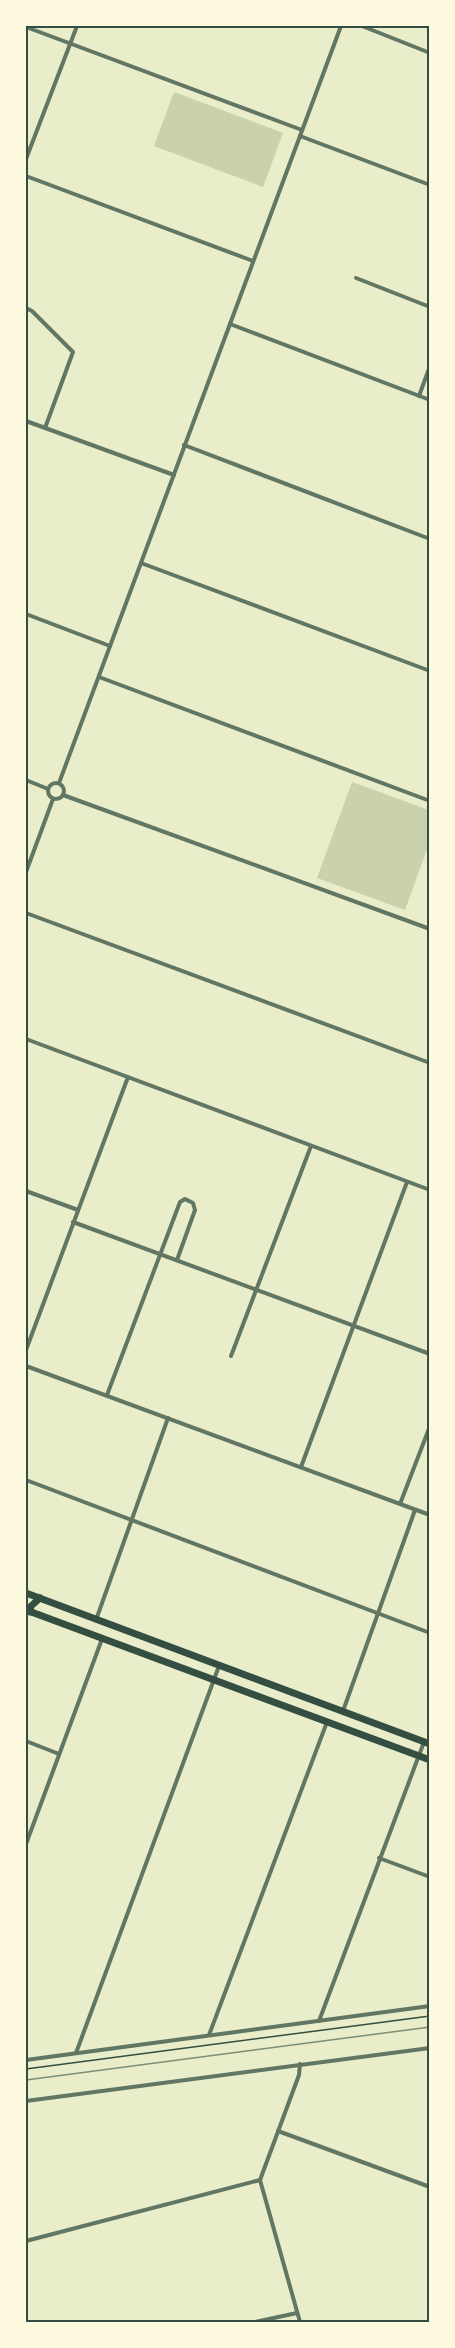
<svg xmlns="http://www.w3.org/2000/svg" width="455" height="2348" viewBox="0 0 455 2348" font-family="Rubik,sans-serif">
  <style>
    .green { fill: #cad2ad }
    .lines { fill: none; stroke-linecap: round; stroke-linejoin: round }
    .path { stroke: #344e41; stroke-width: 1.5 }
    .minor { stroke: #617663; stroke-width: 4 }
    .trunk { stroke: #344e41; stroke-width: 7 }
    .tram { stroke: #7c8e77; stroke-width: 1.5 }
    .neatline { fill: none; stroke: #344e41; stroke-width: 2 }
  </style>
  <rect width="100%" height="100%" fill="#e9edc9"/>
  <g class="green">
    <polygon points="174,92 283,133 263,187 154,146"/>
    <polygon points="352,782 429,810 429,844 405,910 317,878"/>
  </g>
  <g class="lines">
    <polyline class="path" points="26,2069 430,2016"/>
    <g class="minor">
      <polyline points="362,26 430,53"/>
      <polyline points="26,27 302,130"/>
      <polyline points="300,136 430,185"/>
      <polyline points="26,159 77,26"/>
      <polyline points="26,176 253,261"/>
      <polyline points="356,278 430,307"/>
      <polyline points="26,308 32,311 73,352 45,428"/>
      <polyline points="230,324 430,400"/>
      <polyline points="419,396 430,366"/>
      <polyline points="26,421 174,475"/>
      <polyline points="184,445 430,539"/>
      <polyline points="141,563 430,671"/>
      <polyline points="26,614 110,646"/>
      <polyline points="99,677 430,801"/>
      <polyline points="26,780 48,789"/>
      <circle cx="56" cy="791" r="8"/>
      <polyline points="59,783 341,26"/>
      <polyline points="63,795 430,929"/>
      <polyline points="26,872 53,799"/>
      <polyline points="26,913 430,1063"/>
      <polyline points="26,1039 430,1190"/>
      <polyline points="26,1191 78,1210"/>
      <polyline points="73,1222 430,1354"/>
      <polyline points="26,1350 128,1077"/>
      <polyline points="231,1356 311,1146"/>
      <polyline points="26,1366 430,1515"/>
      <polyline points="107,1395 180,1202 185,1199 193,1203 195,1210 177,1260"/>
      <polyline points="301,1467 407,1182"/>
      <polyline points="26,1480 430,1633"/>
      <polyline points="400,1504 430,1426"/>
      <polyline points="96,1620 168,1418"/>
      <polyline points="343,1711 415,1510"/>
      <polyline points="26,1741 59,1754"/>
      <polyline points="26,1844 102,1639"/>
      <polyline points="379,1858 430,1877"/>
      <polyline points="319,2021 424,1742"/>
      <polyline points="209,2035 327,1722"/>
      <polyline points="76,2053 219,1666"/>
      <polyline points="26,2060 430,2006"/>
      <polyline points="300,2064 299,2075 260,2180 300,2322"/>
      <polyline points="26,2101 430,2048"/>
      <polyline points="278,2131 430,2187"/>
      <polyline points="26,2241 260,2180"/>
      <polyline points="255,2322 297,2313"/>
    </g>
    <g class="trunk">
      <polyline points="26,1593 430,1744"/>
      <polyline points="26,1610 430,1760"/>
      <polyline points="31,1612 30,1607 40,1598"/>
    </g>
    <polyline class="tram" points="26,2080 430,2027"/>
  </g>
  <rect width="455" height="2348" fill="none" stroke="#fefae0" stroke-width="54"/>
  <rect x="27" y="27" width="401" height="2294" class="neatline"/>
</svg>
